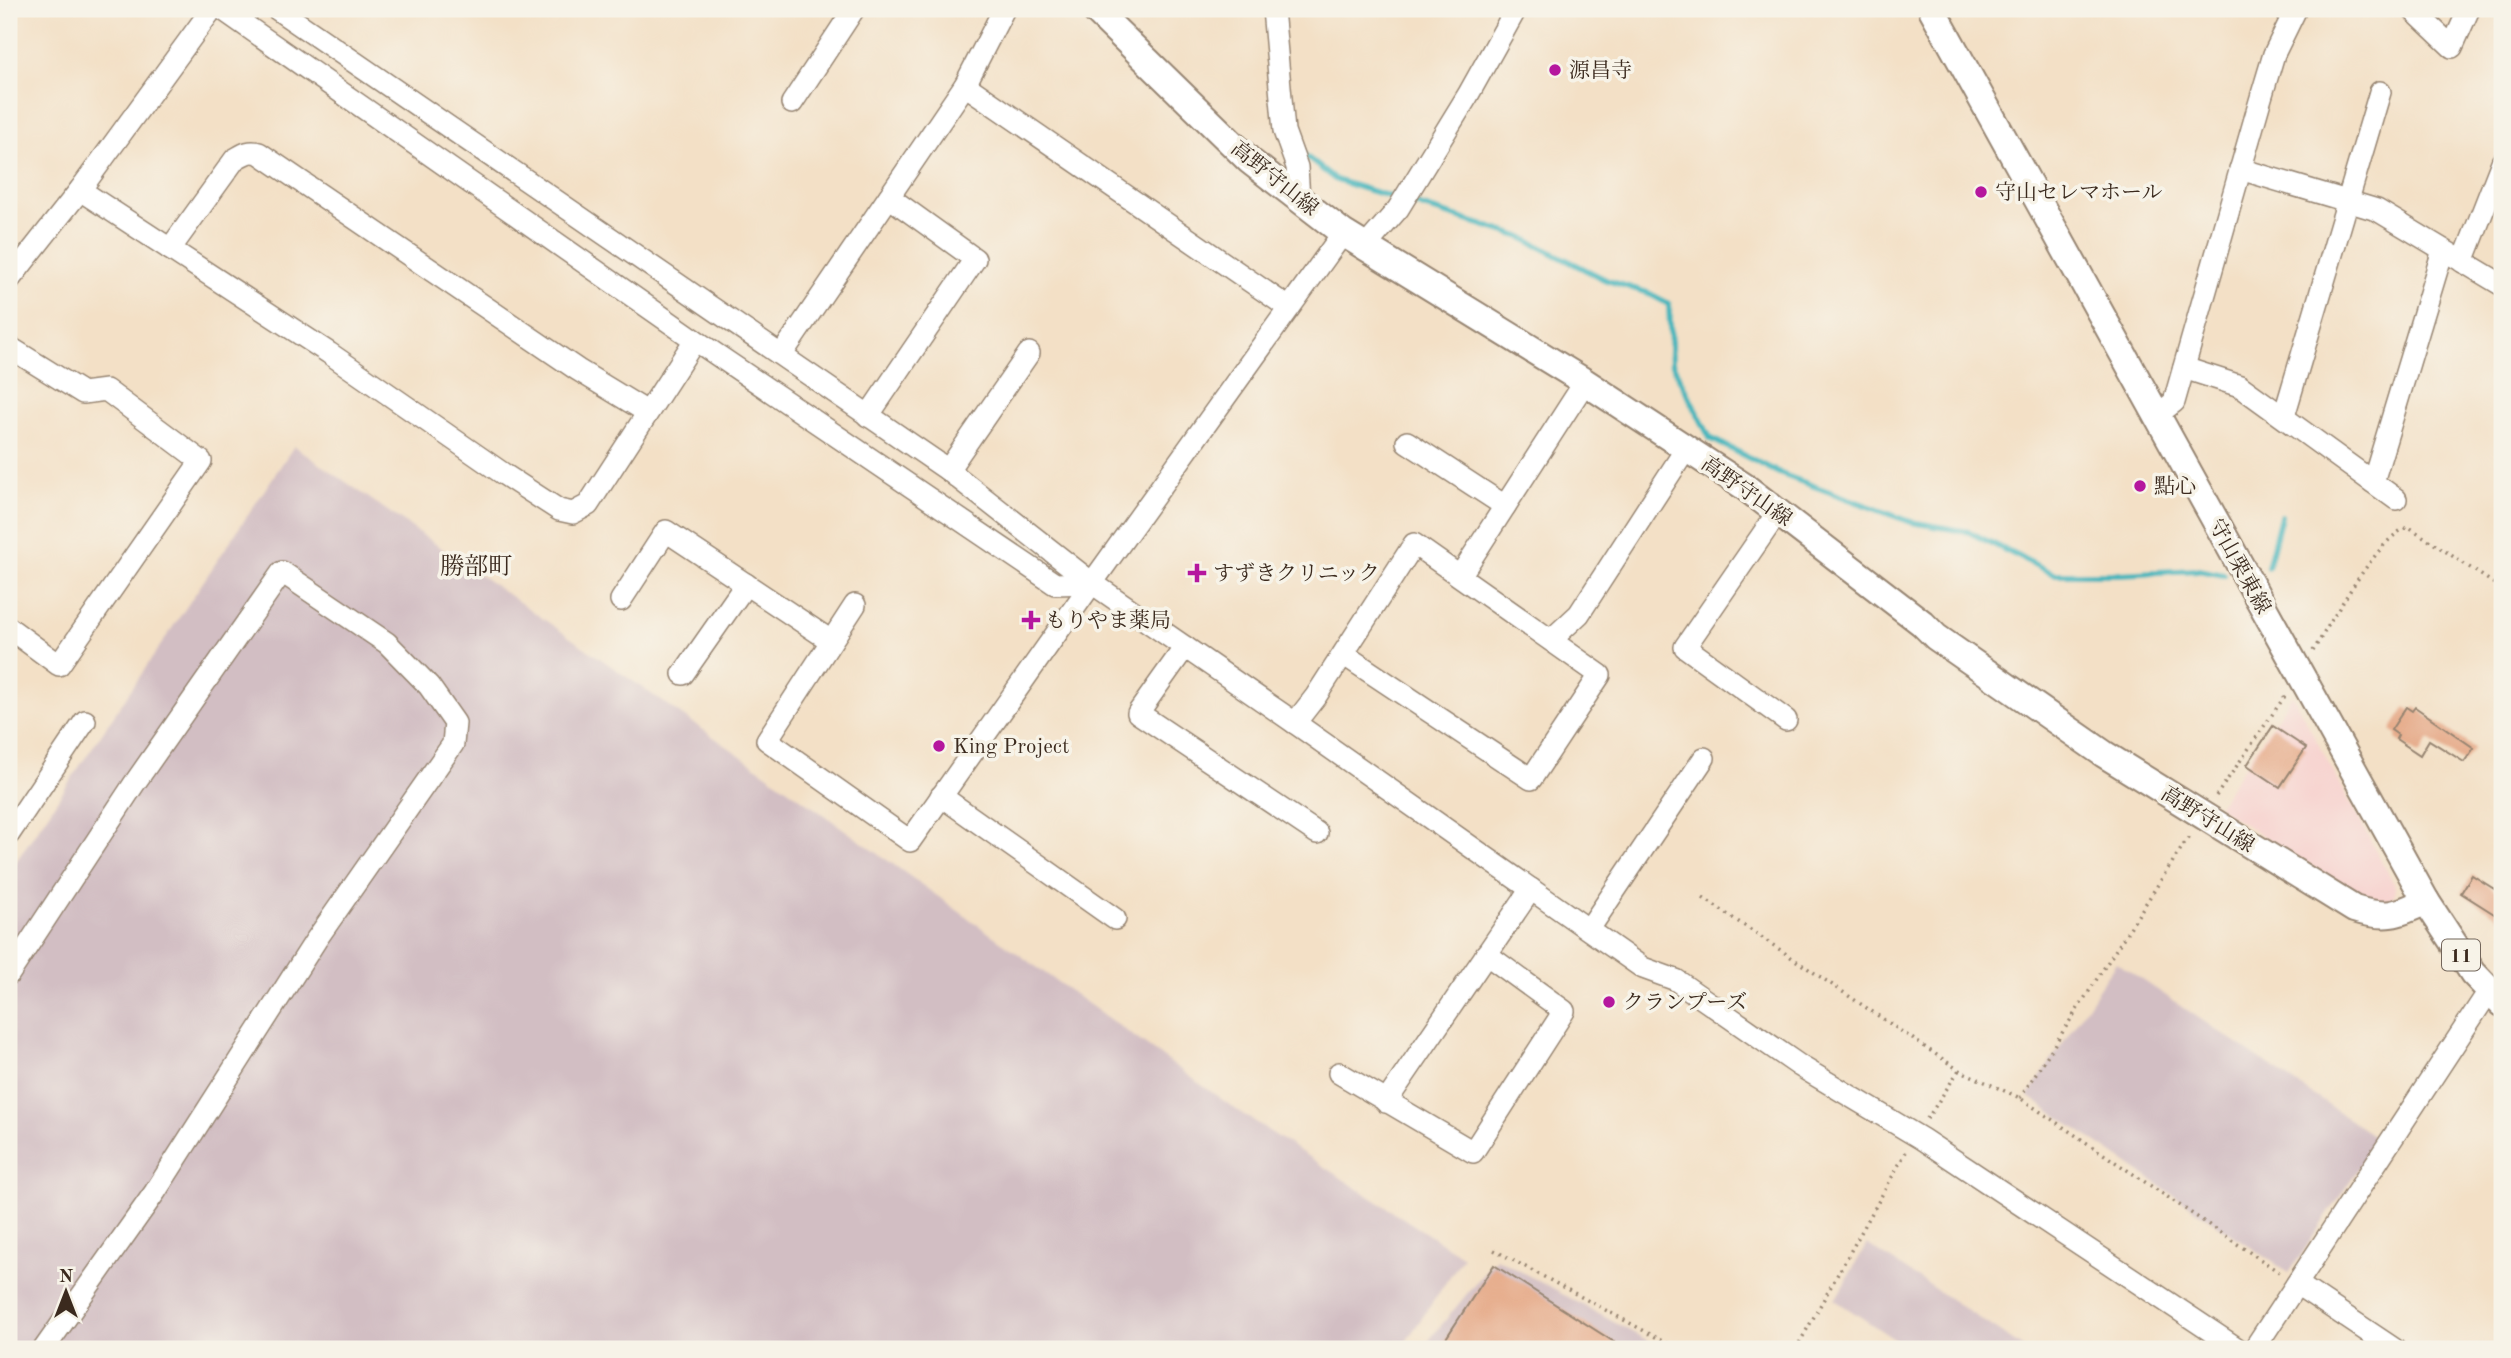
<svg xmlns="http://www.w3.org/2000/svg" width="2511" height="1358" viewBox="0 0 2511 1358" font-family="'Old Standard TT','Noto Serif JP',serif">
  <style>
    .built { fill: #f7d0cd }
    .industrial { fill: #d2bec3 }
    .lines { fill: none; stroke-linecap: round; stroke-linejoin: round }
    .stream { stroke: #45b5bc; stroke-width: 6 }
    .building { fill: #e5a785 }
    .minor-casing { stroke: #978572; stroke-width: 24 }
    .major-casing { stroke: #978572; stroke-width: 30 }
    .path { stroke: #978572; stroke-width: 3.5; stroke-dasharray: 2 5; stroke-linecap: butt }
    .minor { stroke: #fff; stroke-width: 21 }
    .major { stroke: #fff; stroke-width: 26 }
    .poi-dot { fill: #b5179e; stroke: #f7f3e8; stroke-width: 2.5 }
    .labels { text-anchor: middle; stroke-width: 7; stroke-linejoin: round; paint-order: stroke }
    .shield { fill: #f7f3e8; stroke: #73665b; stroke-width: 2 }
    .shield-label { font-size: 19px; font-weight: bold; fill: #3b2a1e }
    .poi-label { font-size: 21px; fill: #3b2a1e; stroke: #f7f3e8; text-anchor: start }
    .street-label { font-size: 21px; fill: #3b2a1e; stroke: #f7f3e8 }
    .quarter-label { font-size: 24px; fill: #3b2a1e; stroke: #f7f3e8 }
  </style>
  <rect width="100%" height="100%" fill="#f7f3e8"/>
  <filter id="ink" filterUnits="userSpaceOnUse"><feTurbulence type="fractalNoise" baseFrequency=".0143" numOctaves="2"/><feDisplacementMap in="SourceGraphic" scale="14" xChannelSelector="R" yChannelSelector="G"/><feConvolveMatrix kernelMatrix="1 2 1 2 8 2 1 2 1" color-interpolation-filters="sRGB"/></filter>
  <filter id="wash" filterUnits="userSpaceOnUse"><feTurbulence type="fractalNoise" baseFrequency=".00686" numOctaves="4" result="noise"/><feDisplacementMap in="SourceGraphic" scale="28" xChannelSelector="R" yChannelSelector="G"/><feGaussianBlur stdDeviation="1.57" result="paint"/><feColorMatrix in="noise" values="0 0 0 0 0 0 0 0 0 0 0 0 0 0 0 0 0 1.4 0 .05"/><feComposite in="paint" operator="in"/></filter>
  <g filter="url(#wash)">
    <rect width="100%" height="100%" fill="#f3e0c6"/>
    <polygon class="built" points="2292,695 2395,886 2394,895 2389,900 2369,901 2362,898 2217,807"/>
    <g class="industrial">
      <polygon points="294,446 764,772 1238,1111 1463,1257 1401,1349 9,1349 9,872"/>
      <polygon points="2116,962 2378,1139 2289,1273 2028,1096"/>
      <polygon points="1867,1244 2025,1349 1909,1349 1835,1300"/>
      <polygon points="1496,1258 1663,1349 1422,1349"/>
    </g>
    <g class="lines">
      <g class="stream">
        <polyline points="1299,145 1304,155 1336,180 1521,237 1606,280 1648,293 1669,304 1672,363 1710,438 1781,474 1911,522 1969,532 2054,574 2118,574 2198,570 2224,575"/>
        <polyline points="2268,567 2281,516"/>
      </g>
    </g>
    <g id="blocks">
      <g class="building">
        <polygon points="2406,707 2412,711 2415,707 2474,748 2464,762 2429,740 2420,755 2396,739 2398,735 2391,730"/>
        <polygon points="2273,726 2306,748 2280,787 2247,765"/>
        <polygon points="2472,875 2502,894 2502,919 2461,893"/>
        <polygon points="1494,1265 1625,1349 1439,1349"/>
      </g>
    </g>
  </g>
  <g filter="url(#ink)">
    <use href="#blocks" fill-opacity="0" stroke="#978572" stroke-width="2"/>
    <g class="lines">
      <g class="minor-casing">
        <g id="minor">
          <polyline points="222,9 695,340 1055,584 1092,583"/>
          <polyline points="277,9 948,470 1092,583 1295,723 1316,696 1414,544 1600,675 1531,779 1343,654"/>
          <polyline points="1273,9 1284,131 1297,167 1299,199"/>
          <polyline points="2412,9 2452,47 2469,9"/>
          <polyline points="965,85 1289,308"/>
          <polyline points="792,103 854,9"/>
          <polyline points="2240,169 2377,210 2502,285"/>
          <polyline points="80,190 329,353 505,475 559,510 573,513 588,505 695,340"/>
          <polyline points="1366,246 1398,209 1468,95 1516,9"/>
          <path d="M170,249L235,159C244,154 249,150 259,153L578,370L647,412"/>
          <polyline points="2463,262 2502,162"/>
          <polyline points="9,280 80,190 212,9"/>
          <polyline points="9,347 83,393 106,390 201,461 59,665 9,628"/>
          <polyline points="782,354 965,85 1004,9"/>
          <polyline points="2184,368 2240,386 2396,499"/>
          <polyline points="2157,415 2174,402 2260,101 2274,54 2296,9"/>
          <polyline points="868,416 975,259 889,197"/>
          <polyline points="2284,416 2380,92"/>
          <polyline points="1407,442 1505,506"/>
          <polyline points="948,470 1029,353"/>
          <polyline points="2373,482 2443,250"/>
          <polyline points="1778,512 1685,647 1786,720"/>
          <polyline points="1460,576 1585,382"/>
          <polyline points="621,600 666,531 831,641"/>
          <polyline points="855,605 767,740 910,841 1092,583 1343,233"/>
          <polyline points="1551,640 1579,614 1686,449"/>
          <polyline points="1185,647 1138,713 1317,833"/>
          <polyline points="683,674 746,584"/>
          <polyline points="1295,723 1643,968 1676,980 1800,1066 1922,1139 2238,1349"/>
          <polyline points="941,796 1115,919"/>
          <polyline points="9,834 85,721"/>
          <polyline points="1589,929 1704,758"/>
          <polyline points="9,974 134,784 282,572 387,643 429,686 455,723 453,744 316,940 155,1192 44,1349"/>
          <polyline points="1339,1073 1473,1152 1564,1011 1486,954"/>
          <polyline points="1386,1102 1531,889"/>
          <polyline points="2297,1284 2394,1349"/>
          <polyline points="2254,1349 2489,991"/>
        </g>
      </g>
      <g class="major-casing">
        <g id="major">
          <path d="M1094,9L1250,161L1343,233L1585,382L1745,487L1922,623L1936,637L2104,754L2354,909C2386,919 2397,915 2426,901"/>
          <polyline points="1932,9 2426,901 2473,973 2502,1003"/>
        </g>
      </g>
      <g class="path">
        <path d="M2313,651C2330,624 2380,533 2409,527L2502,589"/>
        <polyline points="2216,796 2285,696"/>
        <polyline points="1703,898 1959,1070 2020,1098 2279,1272"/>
        <polyline points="2020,1098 2190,835"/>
        <polyline points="1927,1119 1959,1070"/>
        <polyline points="1494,1250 1678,1349"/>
        <polyline points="1796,1349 1906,1152"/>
      </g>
      <use href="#minor" class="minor"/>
      <use href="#major" class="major"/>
    </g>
  </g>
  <g class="poi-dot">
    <circle cx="1555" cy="70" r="7"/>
    <circle cx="1981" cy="192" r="7"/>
    <circle cx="2140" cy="486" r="7"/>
    <path d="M1193.5 562.5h7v7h7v7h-7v7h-7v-7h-7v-7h7z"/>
    <path d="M1027.5 609.5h7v7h7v7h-7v7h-7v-7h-7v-7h7z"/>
    <circle cx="939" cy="746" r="7"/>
    <circle cx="1609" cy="1002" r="7"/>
  </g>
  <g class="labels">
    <rect class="shield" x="2442" y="939.5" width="38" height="31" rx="5"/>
    <g class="shield-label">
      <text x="2461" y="962">11</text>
    </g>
    <g class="poi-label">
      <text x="1569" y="77">源昌寺</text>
      <text x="1995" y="199">守山セレマホール</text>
      <text x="2154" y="493">點心</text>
      <text x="1213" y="580">すずきクリニック</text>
      <text x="1045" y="627">もりやま薬局</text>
      <text x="953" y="753">King Project</text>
      <text x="1623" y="1009">クランプーズ</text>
    </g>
    <g class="street-label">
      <text transform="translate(1275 178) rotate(39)" y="7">高野守山線</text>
      <text transform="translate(1747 491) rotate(35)" y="7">高野守山線</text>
      <text transform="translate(2240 566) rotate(61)" y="7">守山栗東線</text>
      <text transform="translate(2208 819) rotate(32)" y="7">高野守山線</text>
    </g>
    <g class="quarter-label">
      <text x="476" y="574">勝部町</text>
    </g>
  </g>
  <rect width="2511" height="1358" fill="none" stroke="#f7f3e8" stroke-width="35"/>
  <g transform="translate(66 1292)" stroke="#f7f3e8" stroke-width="5" paint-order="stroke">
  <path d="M0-5L12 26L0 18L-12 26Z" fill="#3b2a1e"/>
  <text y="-10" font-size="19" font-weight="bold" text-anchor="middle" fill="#3b2a1e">N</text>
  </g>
</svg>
